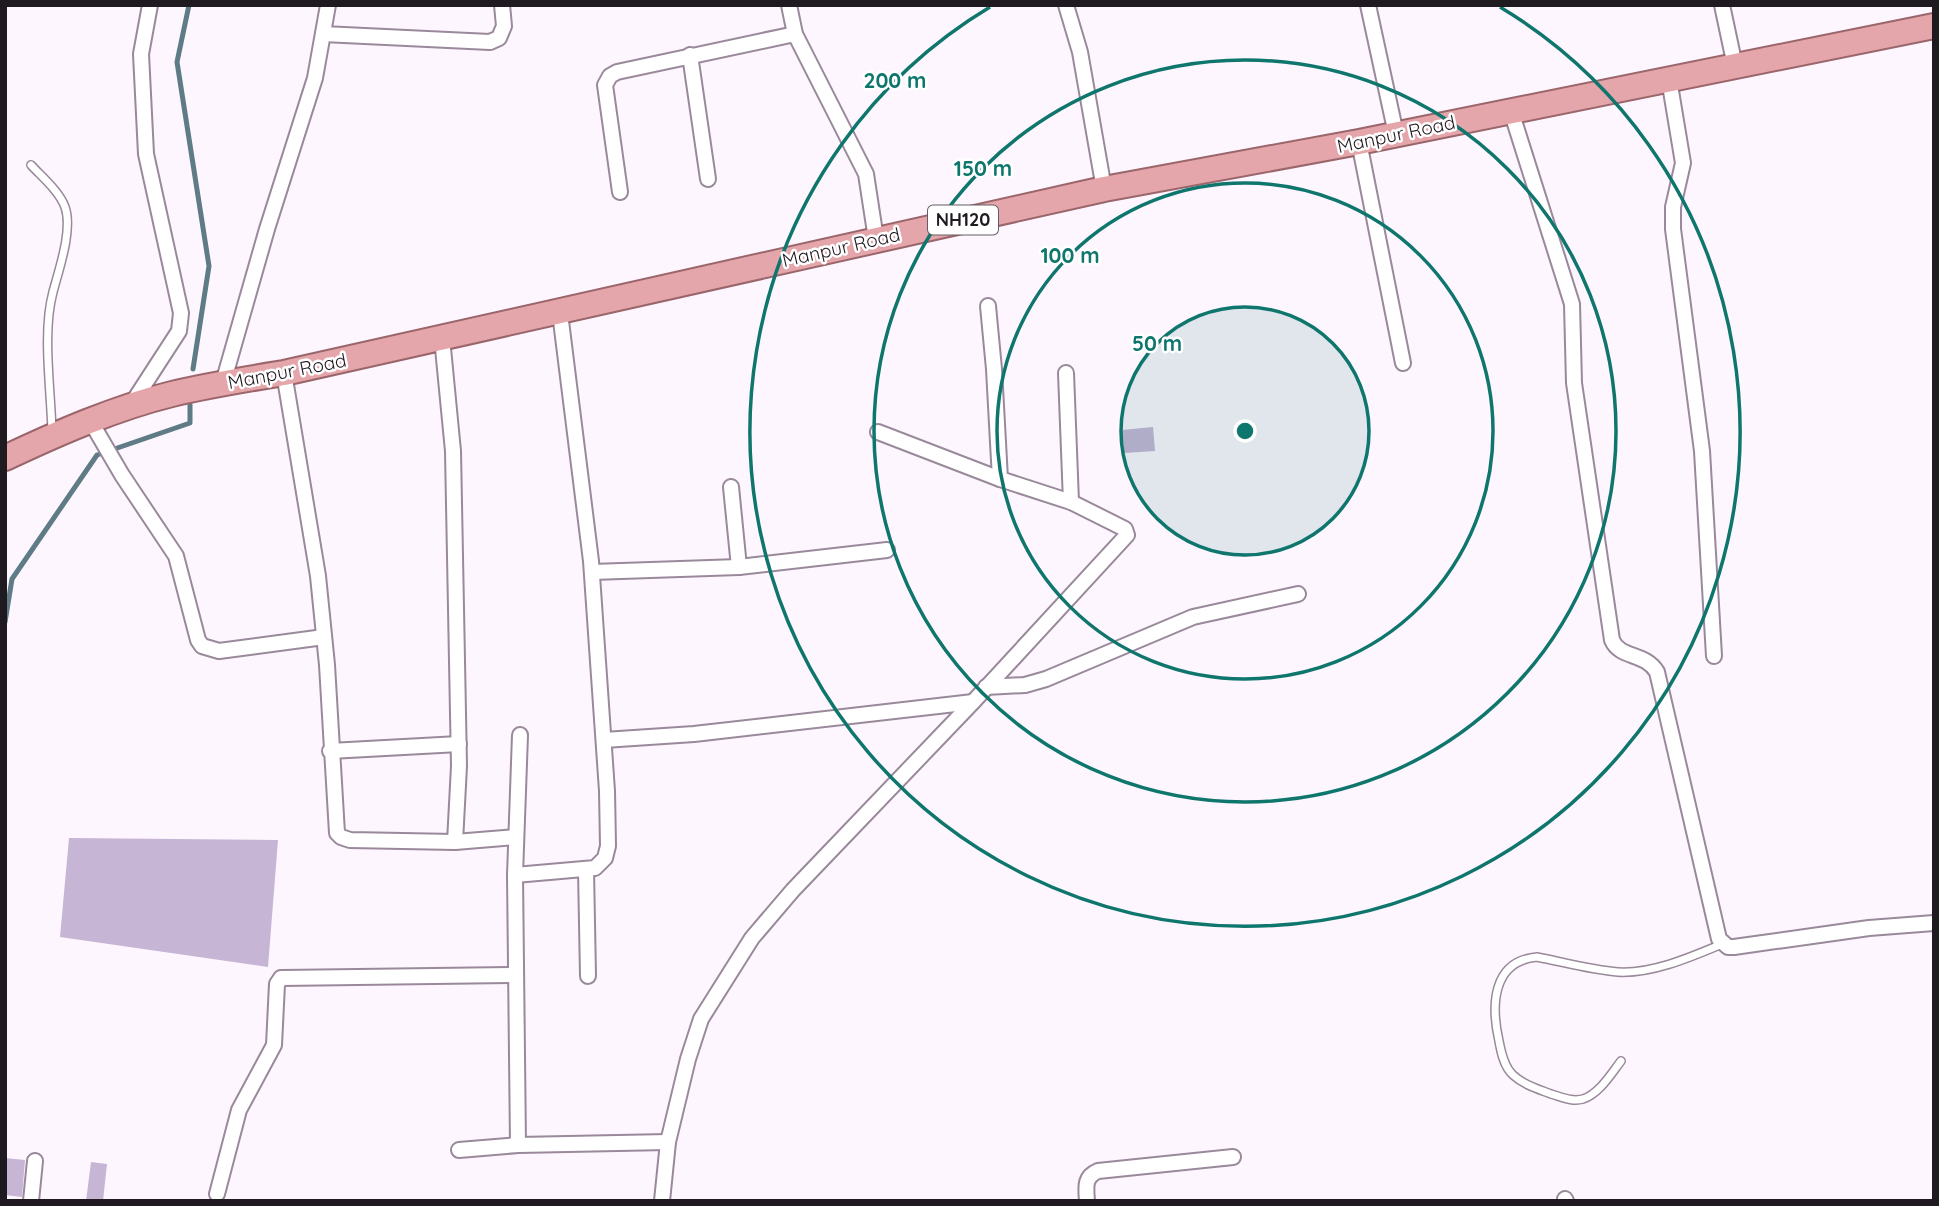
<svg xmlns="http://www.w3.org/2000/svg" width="1939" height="1206" viewBox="0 0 1939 1206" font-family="Quicksand,sans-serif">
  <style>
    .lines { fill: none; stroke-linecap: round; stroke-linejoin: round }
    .stream { stroke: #5f7c86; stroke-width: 5 }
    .building { fill: #c7b5d6 }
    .service-casing { stroke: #99899b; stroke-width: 10 }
    .minor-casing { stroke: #99899b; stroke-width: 18 }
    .trunk-casing { stroke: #9a666b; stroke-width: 28 }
    .service { stroke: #fff; stroke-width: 7 }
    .minor { stroke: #fff; stroke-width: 14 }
    .trunk { stroke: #e4a6aa; stroke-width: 24 }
    .ring { fill: none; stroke: #0f766e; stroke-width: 3.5 }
    .labels { text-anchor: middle; stroke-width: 5; stroke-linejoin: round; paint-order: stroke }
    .shield { fill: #fff; stroke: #625e63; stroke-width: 2 }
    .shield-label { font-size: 18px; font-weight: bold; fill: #1f1920 }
    .street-label { font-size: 19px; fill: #1f1920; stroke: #fff }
    .centre { fill: #0f766e; stroke: #fff; stroke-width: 3.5 }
    .ring-label { font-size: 21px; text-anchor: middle; font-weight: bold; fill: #0f766e; stroke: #fff; stroke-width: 5; stroke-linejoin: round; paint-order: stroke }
  </style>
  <rect width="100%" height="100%" fill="#fdf6fe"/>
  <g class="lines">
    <g class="stream">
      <polyline points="189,5 177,62 209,266 193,369"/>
      <polyline points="5,622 12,579 97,455 190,423 190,405"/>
    </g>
  </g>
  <g class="building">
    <polygon points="1153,427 1155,451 1124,453 1122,430"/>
    <polygon points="69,838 278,840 268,967 60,937"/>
    <polygon points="5,1158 25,1160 22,1197 5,1195"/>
    <polygon points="91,1162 107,1164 103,1201 86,1201"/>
  </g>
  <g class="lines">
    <g class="service-casing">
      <g id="service">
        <path d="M31,165C42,177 59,191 65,207C73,230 59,269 53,292C42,332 51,390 52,432"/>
        <path d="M1621,1061C1611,1074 1599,1094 1583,1099C1572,1102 1562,1097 1551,1094C1538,1089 1524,1085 1513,1075C1504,1067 1501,1052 1499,1041C1491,1006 1492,961 1537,957C1563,962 1591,970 1618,972C1652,974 1691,957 1722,944"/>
      </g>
    </g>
    <g class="minor-casing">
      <g id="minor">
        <polyline points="789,5 795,34 866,174 876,239"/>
        <polyline points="1066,5 1080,52 1104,189"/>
        <polyline points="1368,5 1396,134"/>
        <polyline points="1722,5 1735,66"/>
        <polyline points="323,34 490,42 499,38 504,26 502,5"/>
        <polyline points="690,55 708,179"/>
        <polyline points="1669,79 1683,163 1673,207 1673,229 1702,451 1714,656"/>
        <path d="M1511,111L1572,304L1574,383L1612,640C1620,659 1645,652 1657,672L1719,939L1728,947H1734L1869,928L1934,923"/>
        <polyline points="1359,142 1403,363"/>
        <polyline points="620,192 605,85 610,76 617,72 795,34"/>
        <polyline points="988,306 994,369 1000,479"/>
        <polyline points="442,338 453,451 459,766 455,842"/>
        <polyline points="284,373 318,576 327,665 337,833 341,837 350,840 455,842 516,837"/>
        <polyline points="1066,373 1071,502"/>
        <polyline points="223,383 267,229 315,78 328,5"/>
        <polyline points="131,405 179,331 181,313 146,154 141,54 150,5"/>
        <polyline points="91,422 122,475 176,556 198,640 202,646 219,651 324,637"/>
        <polyline points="731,487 739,567"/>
        <polyline points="592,572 739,567 887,550"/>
        <polyline points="986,687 1025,685 1046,679 1193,617 1298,594"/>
        <polyline points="604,740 694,734 973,702"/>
        <polyline points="330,751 459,744"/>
        <polyline points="586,870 588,976"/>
        <polyline points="515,875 595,868 605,858 608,846 607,791 591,561 560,313"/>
        <polyline points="518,1145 515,875 520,735"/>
        <polyline points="459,1150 518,1145 668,1142"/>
        <polyline points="217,1194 239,1110 274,1045 277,984 281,978 516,975"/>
        <polyline points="1565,1199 1566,1201"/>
        <polyline points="31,1201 35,1161"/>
        <polyline points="662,1201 668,1142 688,1059 701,1019 752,938 793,890 973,702 1127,535 1125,529 1071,502 1000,479 878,432"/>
        <path d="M1087,1201C1086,1187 1084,1177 1098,1171L1233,1157"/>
      </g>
    </g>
    <g class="trunk-casing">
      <path id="trunk" d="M5,458C58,433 115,408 172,394C209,385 247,379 284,373L1104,189L1359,142L1934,26"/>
    </g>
    <use href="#service" class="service"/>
    <use href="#minor" class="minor"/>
    <use href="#trunk" class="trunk"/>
  </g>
  <circle cx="1245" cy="431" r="124" fill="#0f766e" fill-opacity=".12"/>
  <g class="ring">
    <circle cx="1245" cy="431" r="124"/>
    <circle cx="1245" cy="431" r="248"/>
    <circle cx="1245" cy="431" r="371"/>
    <path d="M1500 7A495 495 0 1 1 990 7"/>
  </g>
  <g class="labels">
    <rect class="shield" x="928" y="205.5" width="70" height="29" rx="5"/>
    <g class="shield-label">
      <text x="963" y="226">NH120</text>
    </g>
    <g class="street-label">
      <text transform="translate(1396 134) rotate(-12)" y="7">Manpur Road</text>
      <text transform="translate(841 247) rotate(-13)" y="7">Manpur Road</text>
      <text transform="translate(287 371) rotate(-11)" y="7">Manpur Road</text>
    </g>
  </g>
  <circle cx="1245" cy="431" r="10" class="centre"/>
  <g class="ring-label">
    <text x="895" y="88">200 m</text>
    <text x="983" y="176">150 m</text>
    <text x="1070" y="263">100 m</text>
    <text x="1157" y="351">50 m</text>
  </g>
  <rect width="1939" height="1206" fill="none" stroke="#1f1920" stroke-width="14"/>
</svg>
